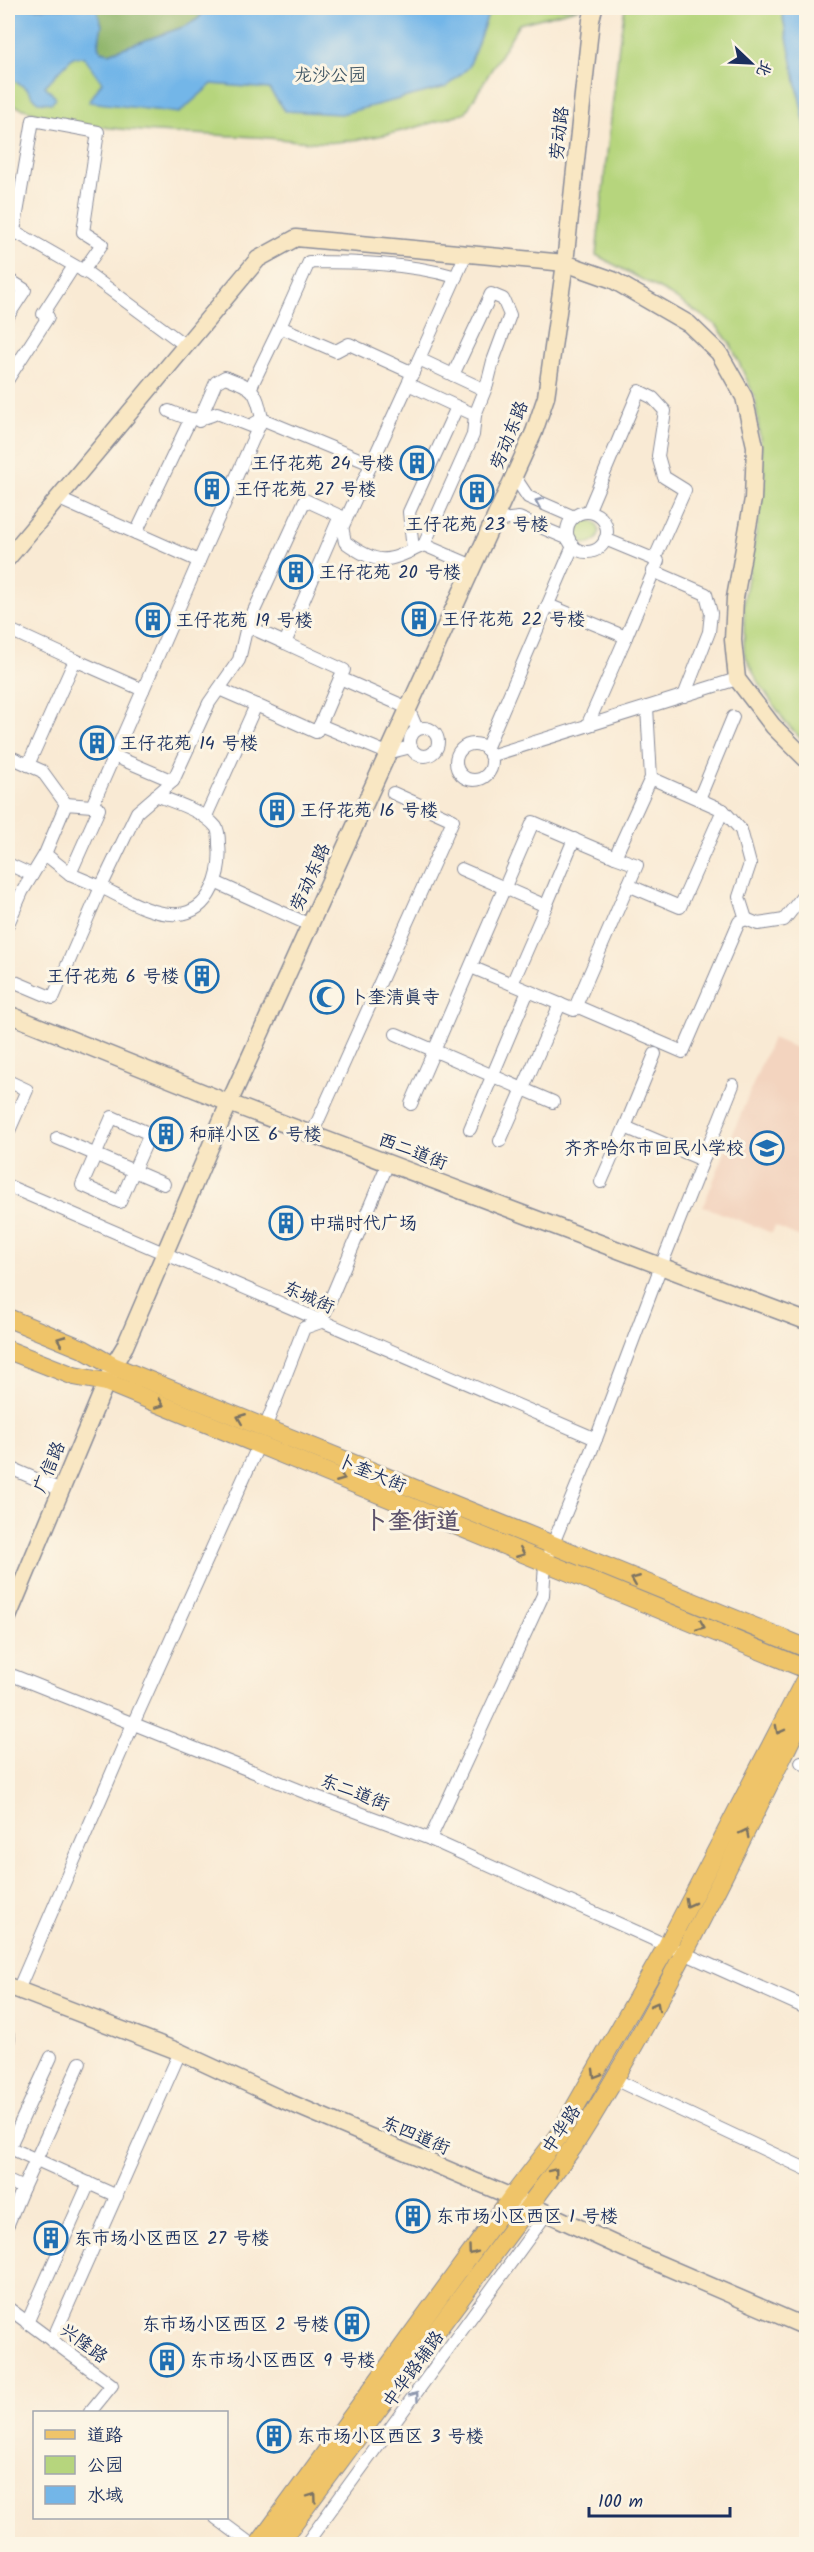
<svg xmlns="http://www.w3.org/2000/svg" width="814" height="2552" viewBox="0 0 814 2552" font-family="Kalam,'LXGW WenKai TC',sans-serif">
  <style>
    .built { fill: #f3d4bf }
    .green { fill: #b6d57d; stroke: #68826e; stroke-width: 1.5 }
    .forest { fill: #90b66c; stroke: #567265; stroke-width: 1.5 }
    .water { fill: #73b6e8; stroke: #4772a3; stroke-width: 1.5 }
    .lines { fill: none; stroke-linecap: round; stroke-linejoin: round }
    .street-casing { stroke: #8a8c99; stroke-width: 14 }
    .secondary-casing { stroke: #8a8c99; stroke-width: 19 }
    .primary-casing { stroke: #8a8c99; stroke-width: 20 }
    .street { stroke: #fff; stroke-width: 12 }
    .secondary { stroke: #f9e7c3; stroke-width: 16 }
    .primary { stroke: #efc469; stroke-width: 18 }
    .oneway { stroke: #8d97ae }
    .oneway2 { stroke: #7a7263 }
    .labels { text-anchor: middle; stroke-width: 6; stroke-linejoin: round; paint-order: stroke }
    .park-label { font-size: 18px; fill: #425866; stroke: #fcf5e5 }
    .street-label { font-size: 18px; fill: #1b2f5e; stroke: #fcf5e5 }
    .poi-label { font-size: 18px; fill: #1b2f5e; stroke: #fcf5e5; text-anchor: start }
    .district-label { font-size: 24px; font-weight: bold; fill: #5d536c; stroke: #fcf5e5 }
  </style>
  <rect width="100%" height="100%" fill="#fcf5e5"/>
  <filter id="ink" filterUnits="userSpaceOnUse"><feTurbulence type="fractalNoise" baseFrequency=".0167" numOctaves="2"/><feDisplacementMap in="SourceGraphic" scale="12" xChannelSelector="R" yChannelSelector="G"/><feConvolveMatrix kernelMatrix="1 2 1 2 8 2 1 2 1" color-interpolation-filters="sRGB"/></filter>
  <filter id="wash" filterUnits="userSpaceOnUse"><feTurbulence type="fractalNoise" baseFrequency=".008" numOctaves="4" result="noise"/><feDisplacementMap in="SourceGraphic" scale="24" xChannelSelector="R" yChannelSelector="G"/><feGaussianBlur stdDeviation="1.35" result="paint"/><feColorMatrix in="noise" values="0 0 0 0 0 0 0 0 0 0 0 0 0 0 0 0 0 1.4 0 .05"/><feComposite in="paint" operator="in"/></filter>
  <g filter="url(#wash)">
    <rect width="100%" height="100%" fill="#f9ead4"/>
    <polygon class="built" points="772,1038 801,1050 806,1049 806,1240 775,1226 772,1233 703,1206"/>
    <g class="green">
      <path d="M8,8H580L519,24L466,112C424,126 382,138 337,142C311,145 282,138 255,137C171,132 86,135 8,103Z"/>
      <polygon points="625,8 806,8 806,744 785,722 757,680 744,653 744,600 765,482 755,398 731,345 717,326 669,294 596,255 619,44"/>
      <circle cx="587" cy="532" r="12"/>
    </g>
    <polygon class="forest" points="96,8 207,8 198,19 186,26 109,53 101,51 98,46 101,22"/>
    <g class="water">
      <polygon points="8,8 96,8 102,25 98,46 101,51 109,53 186,26 198,19 207,8 501,8 488,15 469,67 446,87 341,114 285,111 269,89 212,84 179,113 89,102 102,82 84,57 73,57 45,86 56,98 52,103 38,102 26,88 8,77"/>
      <polygon points="781,8 806,8 806,130"/>
    </g>
  </g>
  <g filter="url(#ink)">
    <g class="lines">
      <g class="street-casing">
        <g id="street">
          <polyline points="14,231 33,120 98,132 83,232 102,244 83,271"/>
          <polyline points="8,243 14,231 89,274 186,346"/>
          <polyline points="8,279 25,290 8,316"/>
          <path d="M280,327L309,262C357,262 409,263 456,277"/>
          <polyline points="419,359 453,375"/>
          <polyline points="8,379 48,317 43,314 74,266"/>
          <polyline points="409,381 466,254"/>
          <polyline points="251,387 280,327 336,351 349,344 413,373"/>
          <path d="M169,411C191,420 194,423 217,413L250,426L262,419L371,464"/>
          <polyline points="475,415 487,385 493,361 510,315 503,299 491,294 453,375 485,390"/>
          <polyline points="514,476 528,497 574,517"/>
          <path d="M57,498L199,561L262,419C256,388 253,388 225,377L216,382L199,421"/>
          <polyline points="588,512 639,391 653,398 665,411 658,456 664,477 685,490 654,560"/>
          <circle cx="587" cy="532" r="20"/>
          <polyline points="493,521 519,518 569,539"/>
          <polyline points="342,528 408,384 475,415 473,435 424,545"/>
          <polyline points="136,533 190,420"/>
          <polyline points="605,539 658,561 626,637"/>
          <polyline points="413,550 409,512 457,407"/>
          <polyline points="653,571 706,594 711,613 709,632 684,696"/>
          <polyline points="548,605 626,637 587,726"/>
          <path d="M247,626L305,500L340,516L345,542C380,567 387,562 424,545L473,566"/>
          <polyline points="8,640 12,631 75,660 28,765"/>
          <polyline points="285,643 344,670 340,678 408,708 417,729"/>
          <polyline points="75,660 143,690 114,756"/>
          <polyline points="143,690 199,561"/>
          <polyline points="256,705 316,732 320,725 387,753 411,747"/>
          <polyline points="320,725 340,678"/>
          <circle cx="424" cy="742" r="14"/>
          <circle cx="474" cy="762" r="18"/>
          <polyline points="486,749 573,546"/>
          <polyline points="8,756 42,771 66,804"/>
          <polyline points="490,756 737,679"/>
          <path d="M156,795C175,803 202,810 216,827C219,831 219,838 219,844C222,872 211,912 178,914C152,916 124,898 101,887L137,812L173,781L209,703L239,660L247,626L285,643L340,516"/>
          <polyline points="699,799 733,717"/>
          <polyline points="206,816 256,705 219,689"/>
          <polyline points="45,854 66,804 92,806"/>
          <polyline points="8,864 32,875"/>
          <polyline points="461,869 546,906 574,839"/>
          <polyline points="70,874 99,809 92,806 114,756 173,781"/>
          <polyline points="217,883 310,925"/>
          <polyline points="628,885 680,907 723,810 651,778"/>
          <polyline points="746,919 758,924 784,920 806,892"/>
          <polyline points="8,924 22,892 45,854 70,874 101,887 53,998 8,979"/>
          <polyline points="471,967 574,1010 637,865 615,857"/>
          <polyline points="512,984 546,906"/>
          <polyline points="576,1006 683,1052 739,922 746,919 739,897 750,864 741,830 723,810"/>
          <polyline points="396,1034 553,1102"/>
          <polyline points="655,1054 625,1127 703,1160"/>
          <polyline points="8,1081 27,1090 8,1133"/>
          <polyline points="411,1104 533,822 615,857 651,778 647,707"/>
          <polygon points="112,1117 150,1134 120,1202 82,1185"/>
          <polyline points="470,1129 528,991"/>
          <polyline points="312,1134 453,820 393,793"/>
          <polyline points="57,1138 164,1184"/>
          <polyline points="500,1141 560,1004"/>
          <polyline points="601,1182 625,1127"/>
          <polyline points="8,1186 596,1439"/>
          <polyline points="265,1428 304,1328 321,1322 388,1163"/>
          <polyline points="8,1467 61,1490"/>
          <polyline points="8,1676 14,1676 304,1792 430,1839 806,2008"/>
          <polyline points="801,1762 806,1765"/>
          <polyline points="430,1839 543,1595 545,1563 596,1439 661,1266 733,1085"/>
          <polyline points="18,1990 133,1724 259,1444"/>
          <polyline points="8,2043 9,2037"/>
          <polyline points="616,2080 806,2169"/>
          <polyline points="8,2147 117,2196"/>
          <polyline points="9,2148 51,2057"/>
          <polyline points="8,2181 23,2188 80,2063"/>
          <polyline points="8,2224 23,2188"/>
          <polyline points="8,2308 112,2385 90,2412"/>
          <polyline points="27,2323 89,2183"/>
          <polyline points="52,2341 180,2052"/>
          <polyline points="216,2518 251,2544"/>
          <polyline points="306,2544 547,2213"/>
        </g>
      </g>
      <g class="secondary-casing">
        <g id="secondary">
          <polyline points="8,558 258,259 296,238 565,263 613,280 689,324 719,353 744,397 755,446 753,499 735,598 733,640 737,679 773,726 806,759"/>
          <polyline points="8,1014 229,1103 806,1321"/>
          <polyline points="8,1617 113,1366 125,1346 229,1103 534,432 546,397 565,263 591,20 594,8"/>
          <polyline points="8,1986 180,2052 281,2099 512,2197 625,2249 806,2327"/>
        </g>
      </g>
      <g class="primary-casing">
        <g id="primary">
          <polyline points="8,1318 83,1349 113,1366 806,1648"/>
          <polyline points="8,1350 74,1376 106,1382 806,1669"/>
          <polyline points="259,2544 512,2197 558,2137 667,1946 806,1678"/>
          <path d="M278,2544L573,2147C662,2007 733,1857 806,1709"/>
        </g>
      </g>
      <use href="#street" class="street"/>
      <use href="#secondary" class="secondary"/>
      <use href="#primary" class="primary"/>
    </g>
    <defs><path id="oneway-chevron" d="M-2-3.5L2.5 0L-2 3.5" fill="none" stroke-width="1.6" stroke-linecap="round" stroke-linejoin="round" transform="scale(1.5)"/></defs>
    <g class="oneway">
      <use href="#oneway-chevron" transform="translate(539 502) rotate(-157)"/>
      <use href="#oneway-chevron" transform="translate(415 2396) rotate(-54)"/>
    </g>
    <g class="oneway2">
      <use href="#oneway-chevron" transform="translate(61 1340) rotate(-158)"/>
      <use href="#oneway-chevron" transform="translate(160 1404) rotate(22)"/>
      <use href="#oneway-chevron" transform="translate(241 1418) rotate(-158)"/>
      <use href="#oneway-chevron" transform="translate(341 1478) rotate(22)"/>
      <use href="#oneway-chevron" transform="translate(521 1553) rotate(22)"/>
      <use href="#oneway-chevron" transform="translate(635 1580) rotate(-158)"/>
      <use href="#oneway-chevron" transform="translate(701 1626) rotate(22)"/>
      <use href="#oneway-chevron" transform="translate(779 1730) rotate(118)"/>
      <use href="#oneway-chevron" transform="translate(745 1833) rotate(-63)"/>
      <use href="#oneway-chevron" transform="translate(689 1903) rotate(118)"/>
      <use href="#oneway-chevron" transform="translate(656 2006) rotate(-62)"/>
      <use href="#oneway-chevron" transform="translate(596 2074) rotate(120)"/>
      <use href="#oneway-chevron" transform="translate(554 2172) rotate(-52)"/>
      <use href="#oneway-chevron" transform="translate(472 2251) rotate(126)"/>
      <use href="#oneway-chevron" transform="translate(313 2497) rotate(-54)"/>
    </g>
  </g>
  <defs>
    <g id="building-ring" transform="scale(1.725)"><circle r="9.5" fill="#fcf5e5" stroke="#1f6fb2" stroke-width="1.5"/><path d="M-4-6H4V6H1V3H-1V6H-4ZM-2.5-4.3h1.7v1.8h-1.7ZM.8-4.3h1.7v1.8H.8ZM-2.5-1h1.7V.8h-1.7ZM.8-1h1.7V.8H.8Z" fill="#1f6fb2"/></g>
    <g id="mosque-ring" transform="scale(1.725)"><circle r="9.5" fill="#fcf5e5" stroke="#1f6fb2" stroke-width="1.5"/><path d="M3.5-4.9A6 6 0 1 0 3.5 4.9A5 5 0 1 1 3.5-4.9Z" fill="#1f6fb2"/></g>
    <g id="school-ring" transform="scale(1.725)"><circle r="9.5" fill="#fcf5e5" stroke="#1f6fb2" stroke-width="1.5"/><path d="M0-5L7-2L0 1L-7-2ZM-4 1L0 2.5L4 1V4Q0 6-4 4Z" fill="#1f6fb2"/></g>
  </defs>
  <g fill-rule="evenodd">
    <use href="#building-ring" x="417" y="463"/>
    <use href="#building-ring" x="212" y="489"/>
    <use href="#building-ring" x="477" y="492"/>
    <use href="#building-ring" x="296" y="572"/>
    <use href="#building-ring" x="419" y="619"/>
    <use href="#building-ring" x="153" y="620"/>
    <use href="#building-ring" x="97" y="743"/>
    <use href="#building-ring" x="277" y="810"/>
    <use href="#building-ring" x="202" y="976"/>
    <use href="#mosque-ring" x="327" y="997"/>
    <use href="#building-ring" x="166" y="1134"/>
    <use href="#school-ring" x="767" y="1148"/>
    <use href="#building-ring" x="286" y="1223"/>
    <use href="#building-ring" x="413" y="2216"/>
    <use href="#building-ring" x="51" y="2238"/>
    <use href="#building-ring" x="352" y="2324"/>
    <use href="#building-ring" x="167" y="2360"/>
    <use href="#building-ring" x="274" y="2436"/>
  </g>
  <g class="labels">
    <g class="park-label">
      <text x="330" y="81">龙沙公园</text>
    </g>
    <g class="street-label">
      <text transform="translate(559 133) rotate(-84)" y="6">劳动路</text>
      <text transform="translate(509 435) rotate(-68)" y="6">劳动东路</text>
      <text transform="translate(310 877) rotate(-66)" y="6">劳动东路</text>
      <text transform="translate(413 1151) rotate(21)" y="6">西二道街</text>
      <text transform="translate(309 1297) rotate(24)" y="6">东城街</text>
      <text transform="translate(49 1467) rotate(-67)" y="6">广信路</text>
      <text transform="translate(372 1473) rotate(22)" y="6">卜奎大街</text>
      <text transform="translate(355 1792) rotate(21)" y="6">东二道街</text>
      <text transform="translate(561 2129) rotate(-56)" y="6">中华路</text>
      <text transform="translate(416 2135) rotate(23)" y="6">东四道街</text>
      <text transform="translate(84 2343) rotate(36)" y="6">兴隆路</text>
      <text transform="translate(413 2369) rotate(-54)" y="6">中华路辅路</text>
    </g>
    <g class="poi-label">
      <text x="394" y="469" text-anchor="end">王仔花苑 24 号楼</text>
      <text x="235" y="495">王仔花苑 27 号楼</text>
      <text x="477" y="530" text-anchor="middle">王仔花苑 23 号楼</text>
      <text x="319" y="578">王仔花苑 20 号楼</text>
      <text x="442" y="625">王仔花苑 22 号楼</text>
      <text x="176" y="626">王仔花苑 19 号楼</text>
      <text x="120" y="749">王仔花苑 14 号楼</text>
      <text x="300" y="816">王仔花苑 16 号楼</text>
      <text x="179" y="982" text-anchor="end">王仔花苑 6 号楼</text>
      <text x="350" y="1003">卜奎清真寺</text>
      <text x="189" y="1140">和祥小区 6 号楼</text>
      <text x="744" y="1154" text-anchor="end">齐齐哈尔市回民小学校</text>
      <text x="309" y="1229">中瑞时代广场</text>
      <text x="436" y="2222">东市场小区西区 1 号楼</text>
      <text x="74" y="2244">东市场小区西区 27 号楼</text>
      <text x="329" y="2330" text-anchor="end">东市场小区西区 2 号楼</text>
      <text x="190" y="2366">东市场小区西区 9 号楼</text>
      <text x="297" y="2442">东市场小区西区 3 号楼</text>
    </g>
    <g class="district-label">
      <text x="412" y="1529">卜奎街道</text>
    </g>
  </g>
  <rect width="814" height="2552" fill="none" stroke="#fcf5e5" stroke-width="30"/>
  <rect x="33" y="2411" width="195" height="108" fill="#fcf5e5" stroke="#a2a6af" stroke-width="1.5"/>
  <rect x="45" y="2430" width="30" height="9" fill="#efc469" stroke="#a2a6af" stroke-width="1.5"/>
  <text x="87" y="2441" font-size="18" fill="#1b2f5e">道路</text>
  <rect x="45" y="2456" width="30" height="18" fill="#b6d57d" stroke="#a2a6af" stroke-width="1.5"/>
  <text x="87" y="2471" font-size="18" fill="#1b2f5e">公园</text>
  <rect x="45" y="2486" width="30" height="18" fill="#73b6e8" stroke="#a2a6af" stroke-width="1.5"/>
  <text x="87" y="2501" font-size="18" fill="#1b2f5e">水域</text>
  <g transform="translate(751 63) rotate(113)" stroke="#fcf5e5" stroke-width="4.5" paint-order="stroke">
  <path d="M0-4.5L10 22L0 15L-10 22Z" fill="#1b2f5e"/>
  <text y="-9" font-size="16" font-weight="bold" text-anchor="middle" fill="#1b2f5e">北</text>
  </g>
  <path d="M589 2507v9h141v-9" fill="none" stroke="#1b2f5e" stroke-width="3"/>
  <text x="598" y="2507" font-size="18" fill="#1b2f5e" stroke="#fcf5e5" stroke-width="4.5" paint-order="stroke">100 m</text>
</svg>
